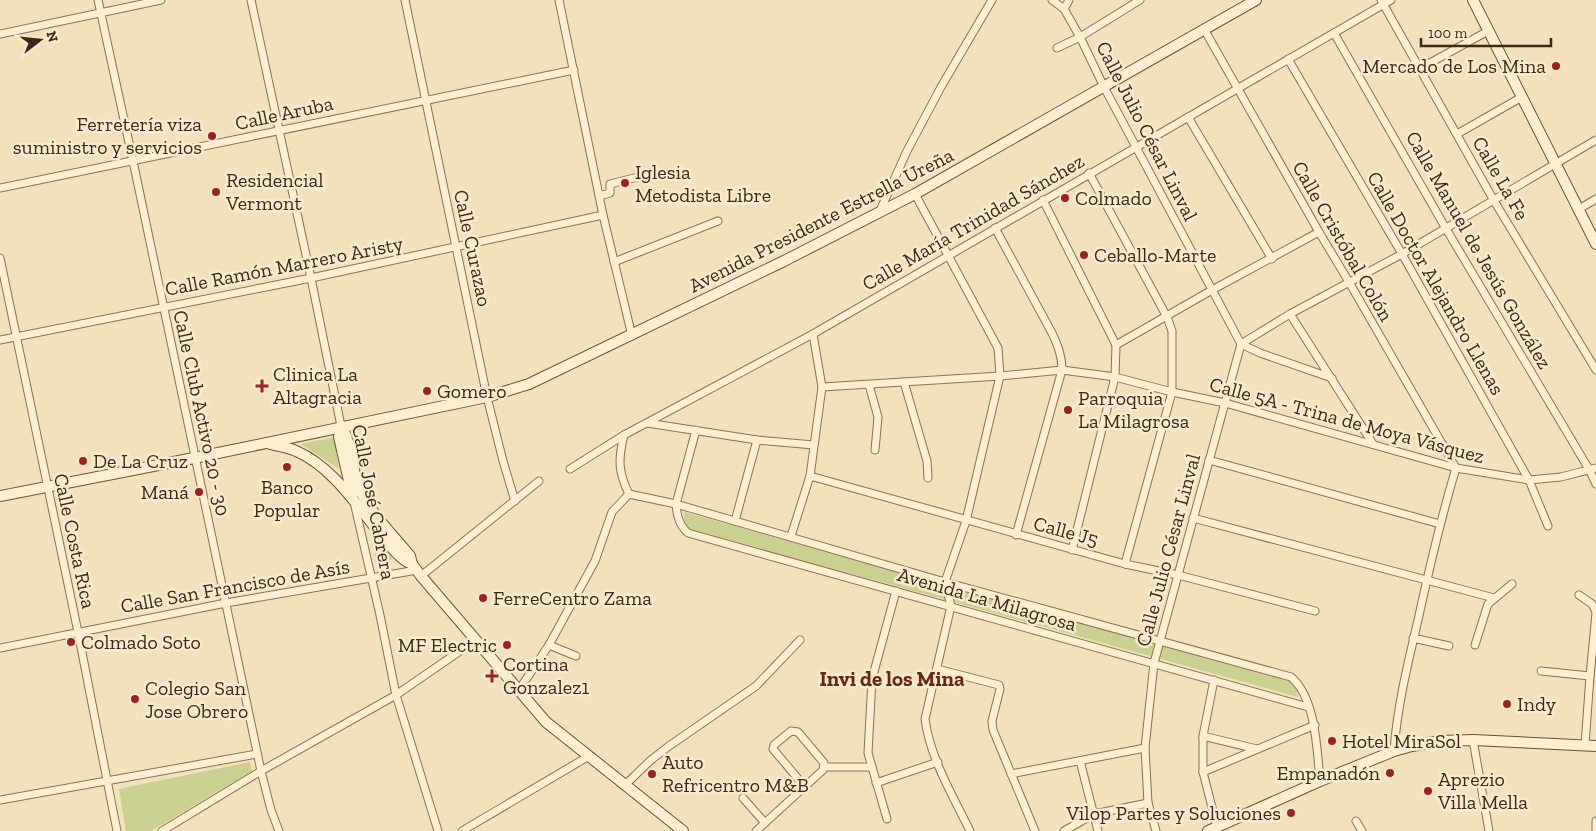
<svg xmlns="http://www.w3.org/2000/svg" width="1596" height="831" viewBox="0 0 1596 831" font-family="'Zilla Slab',serif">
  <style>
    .green { fill: #c9d090 }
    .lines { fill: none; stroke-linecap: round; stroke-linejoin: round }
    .street-casing { stroke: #8a7054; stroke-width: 9 }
    .secondary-casing { stroke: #6c5138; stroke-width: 12 }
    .street { stroke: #fceed0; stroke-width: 7 }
    .secondary { stroke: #fceed0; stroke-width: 10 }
    .poi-dot { fill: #9f1f22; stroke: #f8ebcd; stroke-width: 2 }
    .labels { text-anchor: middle; stroke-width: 5; stroke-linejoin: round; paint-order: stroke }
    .poi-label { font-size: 20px; fill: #38291a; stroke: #f8ebcd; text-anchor: start }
    .street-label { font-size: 20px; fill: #38291a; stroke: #f8ebcd }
    .neighbourhood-label { font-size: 21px; font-weight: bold; fill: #692616; stroke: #f8ebcd }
  </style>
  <rect width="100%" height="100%" fill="#f1e1bc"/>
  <g class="green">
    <polygon points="334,437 339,469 301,444"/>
    <polygon points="684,512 1289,681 1295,687 1298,697 690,529 684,521"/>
    <polygon points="372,531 393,555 391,560 380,563 376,561 370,532"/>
    <polygon points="250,762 252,771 151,831 126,831 119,789"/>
  </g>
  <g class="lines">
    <g class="street-casing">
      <g id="street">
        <polyline points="98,0 133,161 261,771 271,810 279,831"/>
        <polyline points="251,0 311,278 341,426"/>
        <polyline points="405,0 487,397 503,461 515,501"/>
        <polyline points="559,0 603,215 632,336"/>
        <polyline points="1052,0 1064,9 1080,37 1104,87 1241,344 1154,663 1145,748 1148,803 1156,831"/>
        <polyline points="1381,0 1493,199 1596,370"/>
        <polyline points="1064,9 1069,0"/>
        <path d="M1204,29L1319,232L1349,282L1456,468C1441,518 1429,569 1418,620C1408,663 1397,707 1394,751"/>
        <polyline points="1334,33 1445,227 1590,471 1596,484"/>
        <polyline points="0,34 161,0"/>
        <polyline points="1057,48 1080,37 1140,0"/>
        <polyline points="1288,59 1402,254 1529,480 1548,526"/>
        <polyline points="1419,69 1488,31"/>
        <polyline points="1188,117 1272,259"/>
        <polyline points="1457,134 1522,97"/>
        <polyline points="1089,173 1167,317 1172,331 1172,392 1125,564"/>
        <polyline points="0,188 574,70"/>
        <path d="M915,194L998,348L1000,376L966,521L945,582L951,606L925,719C930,758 953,796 970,831"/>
        <polyline points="599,196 610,193 610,184 650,174"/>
        <polyline points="1043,200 1116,345 1115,377 1072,550"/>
        <polyline points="1579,209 1596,199"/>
        <polyline points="879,213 907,151 941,87 992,0"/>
        <path d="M995,228L1052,333C1058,346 1062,356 1062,370L1016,535"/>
        <polyline points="0,258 78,632 117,831"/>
        <polyline points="614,262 718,221"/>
        <polyline points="1290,314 1373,444"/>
        <polyline points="0,340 311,278 603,215"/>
        <polyline points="1241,344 1290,314 1402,254 1596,140"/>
        <polyline points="1241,344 1260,353 1332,378"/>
        <polyline points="1116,345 1212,290 1319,232"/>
        <polyline points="904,382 927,461 928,478"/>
        <polyline points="869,385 878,417 875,450"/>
        <polyline points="822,387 1000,376 1062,370 1115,377 1172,392 1225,403 1456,468 1529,480 1561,477 1596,468"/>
        <polyline points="647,423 757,440 814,445"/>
        <path d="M696,430L676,504C677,516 679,525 688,533L1308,707"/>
        <path d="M624,435C618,459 618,472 629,494"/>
        <polyline points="1209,460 1440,524"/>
        <polyline points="570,469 624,435 813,334 1391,0"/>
        <polyline points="810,476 1125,564 1178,575 1315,611"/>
        <path d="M629,494L676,504L945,582L1291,677C1316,698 1317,750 1320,781"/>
        <polyline points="354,502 380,615 396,695 438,831"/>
        <polyline points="1193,518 1494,598"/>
        <polyline points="735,521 757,440"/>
        <polyline points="791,536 810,476 822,387 813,334"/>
        <polyline points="421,576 539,481"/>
        <polyline points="1579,595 1592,604 1596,612"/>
        <polyline points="1413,638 1449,646"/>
        <polyline points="549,645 576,656"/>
        <polyline points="1475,645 1488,604 1512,584"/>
        <polyline points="0,648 226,603 417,570"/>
        <polyline points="937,669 999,685 1000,689 992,721 993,730 1035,831"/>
        <polyline points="1541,671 1590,676"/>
        <polyline points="1214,680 1203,736 1203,772 1217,827"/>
        <polyline points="519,690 549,645 595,561 612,512 629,494"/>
        <polyline points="1203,736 1257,749"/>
        <polyline points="1473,740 1489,831"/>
        <polyline points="1585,745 1590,676 1596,613"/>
        <polyline points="1080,761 1098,831"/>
        <polyline points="824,767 872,767"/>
        <polyline points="1203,772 1315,725"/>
        <polyline points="1011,774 1145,748"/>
        <polyline points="876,783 938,762"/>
        <polyline points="625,785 651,760 669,746 756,686 800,640"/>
        <polyline points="743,798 765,823"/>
        <polyline points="0,800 257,754"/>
        <polyline points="887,819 868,753 872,679 896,591"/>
        <polyline points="1356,821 1362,831"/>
        <polyline points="162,831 261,771 396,695 476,640"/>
        <polyline points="462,831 589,756"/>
        <path d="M756,831C778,811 801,790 823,770L824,763L798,732L791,731L774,745L773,749L805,787"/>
        <polyline points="1064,831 1094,814 1148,803"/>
        <polyline points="1596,831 1596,821"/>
      </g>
    </g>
    <g class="secondary-casing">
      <g id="secondary">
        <polyline points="1473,0 1596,244"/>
        <path d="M341,426C353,445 351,470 360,490C372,515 393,535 410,556L412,564L421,576L546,722L683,831"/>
        <polyline points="341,426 339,437 353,499"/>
        <path d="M270,444C278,446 288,447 296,451C332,466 358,507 382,536C391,546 400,560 412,564"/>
        <polyline points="0,496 194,458 487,397 529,384 784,261 915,194 1256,0"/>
        <polyline points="1208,831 1320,781 1394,751 1412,746 1440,741 1473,740 1596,746"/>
      </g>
    </g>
    <use href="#street" class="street"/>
    <use href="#secondary" class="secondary"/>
  </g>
  <g class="poi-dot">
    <circle cx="1556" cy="66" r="5"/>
    <circle cx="212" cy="136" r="5"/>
    <circle cx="625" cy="183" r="5"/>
    <circle cx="216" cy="192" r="5"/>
    <circle cx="1065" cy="198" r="5"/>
    <circle cx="1084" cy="255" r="5"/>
    <path d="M259.5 378.5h5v5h5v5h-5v5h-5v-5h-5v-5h5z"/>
    <circle cx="427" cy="391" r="5"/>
    <circle cx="1068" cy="410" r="5"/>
    <circle cx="83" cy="461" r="5"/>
    <circle cx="287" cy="467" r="5"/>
    <circle cx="199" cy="492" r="5"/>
    <circle cx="483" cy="598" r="5"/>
    <circle cx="71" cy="642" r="5"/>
    <circle cx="507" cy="645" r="5"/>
    <path d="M489.5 668.5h5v5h5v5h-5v5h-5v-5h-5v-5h5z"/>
    <circle cx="135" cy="699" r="5"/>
    <circle cx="1507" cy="704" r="5"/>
    <circle cx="1332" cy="741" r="5"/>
    <circle cx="1390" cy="773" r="5"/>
    <circle cx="652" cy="774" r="5"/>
    <circle cx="1428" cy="791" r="5"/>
    <circle cx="1291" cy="813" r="5"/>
  </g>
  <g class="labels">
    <g class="poi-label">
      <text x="1546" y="73" text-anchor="end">Mercado de Los Mina</text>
      <text x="202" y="131" text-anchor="end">Ferretería viza<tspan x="202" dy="23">suministro y servicios</tspan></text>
      <text x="635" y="179">Iglesia<tspan x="635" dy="23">Metodista Libre</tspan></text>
      <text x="226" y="187">Residencial<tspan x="226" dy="23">Vermont</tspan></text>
      <text x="1075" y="205">Colmado</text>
      <text x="1094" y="262">Ceballo-Marte</text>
      <text x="273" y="381">Clinica La<tspan x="273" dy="23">Altagracia</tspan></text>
      <text x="437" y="398">Gomero</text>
      <text x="1078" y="405">Parroquia<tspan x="1078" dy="23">La Milagrosa</tspan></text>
      <text x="93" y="468">De La Cruz</text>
      <text x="287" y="494" text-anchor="middle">Banco<tspan x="287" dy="23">Popular</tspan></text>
      <text x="189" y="499" text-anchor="end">Maná</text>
      <text x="493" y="605">FerreCentro Zama</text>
      <text x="81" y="649">Colmado Soto</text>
      <text x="497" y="652" text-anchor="end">MF Electric</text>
      <text x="503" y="671">Cortina<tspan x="503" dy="23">Gonzalez1</tspan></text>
      <text x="145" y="695">Colegio San<tspan x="145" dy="23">Jose Obrero</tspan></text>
      <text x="1517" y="711">Indy</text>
      <text x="1342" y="748">Hotel MiraSol</text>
      <text x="662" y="769">Auto<tspan x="662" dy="23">Refricentro M&amp;B</tspan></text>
      <text x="1380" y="780" text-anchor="end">Empanadón</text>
      <text x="1438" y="786">Aprezio<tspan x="1438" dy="23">Villa Mella</tspan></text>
      <text x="1281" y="820" text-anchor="end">Vilop Partes y Soluciones</text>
    </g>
    <g class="street-label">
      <text transform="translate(284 113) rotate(-12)" y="7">Calle Aruba</text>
      <text transform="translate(1147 131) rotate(63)" y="7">Calle Julio César Linval</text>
      <text transform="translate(1501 178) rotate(60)" y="7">Calle La Fe</text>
      <text transform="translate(821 220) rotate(-27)" y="7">Avenida Presidente Estrella Ureña</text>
      <text transform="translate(973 222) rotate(-30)" y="7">Calle María Trinidad Sánchez</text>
      <text transform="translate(1343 241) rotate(60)" y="7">Calle Cristóbal Colón</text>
      <text transform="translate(473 248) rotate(78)" y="7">Calle Curazao</text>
      <text transform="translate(1479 250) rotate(60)" y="7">Calle Manuel de Jesús González</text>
      <text transform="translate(284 266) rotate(-11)" y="7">Calle Ramón Marrero Aristy</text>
      <text transform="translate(1436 283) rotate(60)" y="7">Calle Doctor Alejandro Llenas</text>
      <text transform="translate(202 413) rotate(78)" y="7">Calle Club Activo 20 - 30</text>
      <text transform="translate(1347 420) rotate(15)" y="7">Calle 5A - Trina de Moya Vásquez</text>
      <text transform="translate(374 502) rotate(79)" y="7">Calle José Cabrera</text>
      <text transform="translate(1066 531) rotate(15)" y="7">Calle J5</text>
      <text transform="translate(75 541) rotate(78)" y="7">Calle Costa Rica</text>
      <text transform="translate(1168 550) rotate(-75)" y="7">Calle Julio César Linval</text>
      <text transform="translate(235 586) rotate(-10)" y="7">Calle San Francisco de Asís</text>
      <text transform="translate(987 599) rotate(16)" y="7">Avenida La Milagrosa</text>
    </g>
    <g class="neighbourhood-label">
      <text x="892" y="686">Invi de los Mina</text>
    </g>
  </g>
  <g transform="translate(40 40) rotate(74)" stroke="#f8ebcd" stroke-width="4" paint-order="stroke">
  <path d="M0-4L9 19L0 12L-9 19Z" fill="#38291a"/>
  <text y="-8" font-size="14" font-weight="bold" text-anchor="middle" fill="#38291a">N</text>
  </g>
  <path d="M1421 38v8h130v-8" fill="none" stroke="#38291a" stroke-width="2.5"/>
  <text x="1428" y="38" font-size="15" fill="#38291a" stroke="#f8ebcd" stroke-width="4" paint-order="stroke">100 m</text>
</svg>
